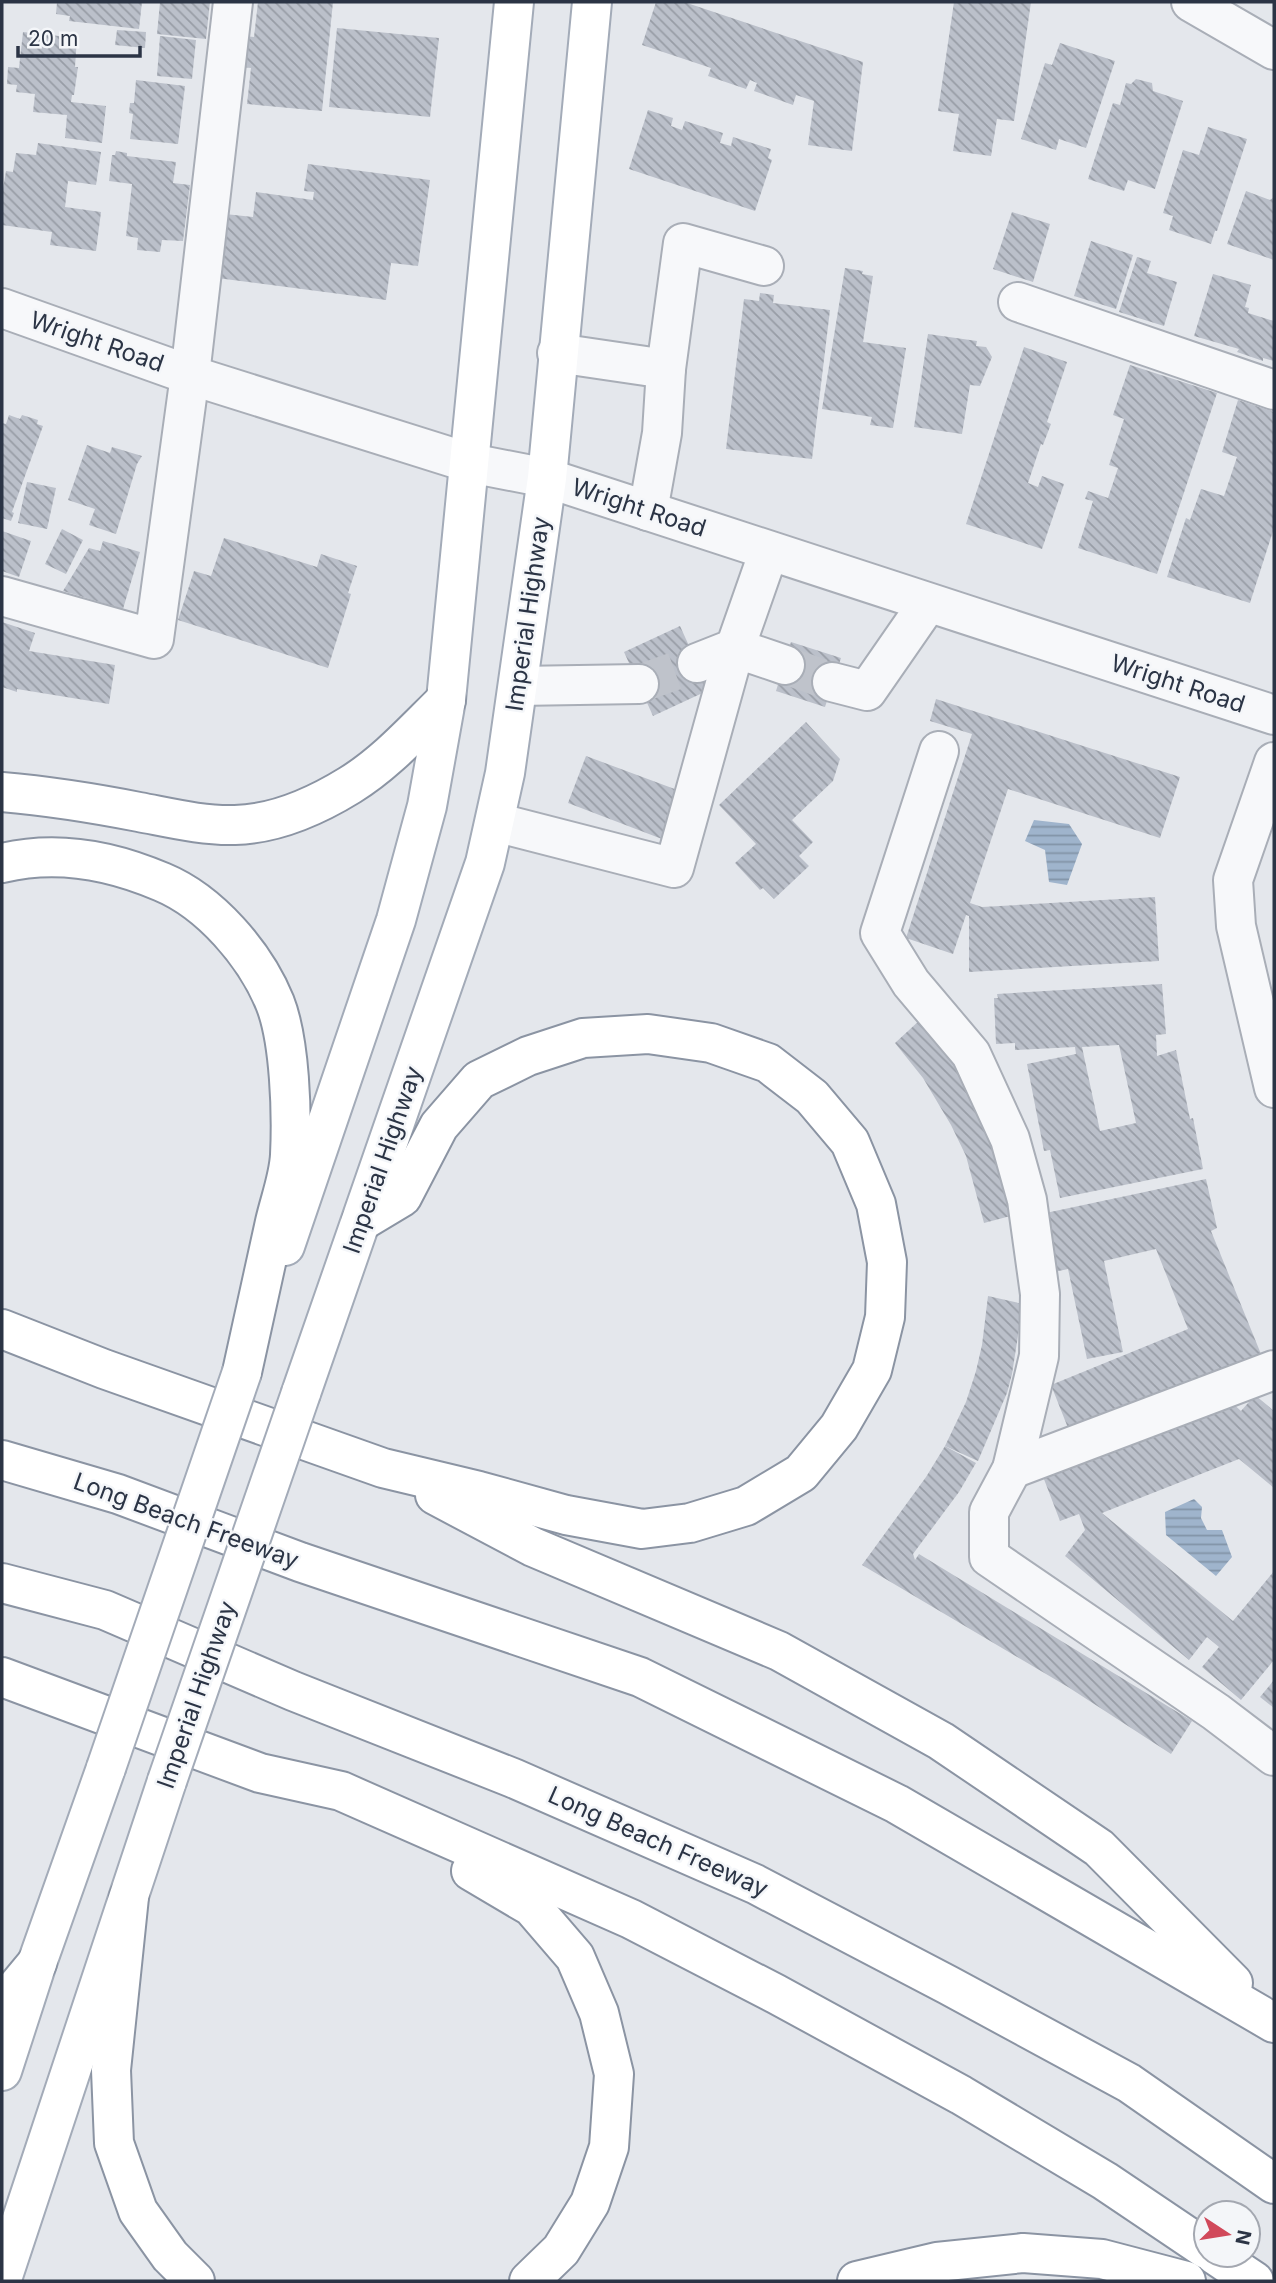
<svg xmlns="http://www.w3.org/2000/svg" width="1276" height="2283" viewBox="0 0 1276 2283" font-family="Inter,sans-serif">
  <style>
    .water { fill: url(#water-rules) }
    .building { fill: url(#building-back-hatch); fill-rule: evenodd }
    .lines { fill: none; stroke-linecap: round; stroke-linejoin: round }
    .minor-tunnel { stroke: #bfc3cb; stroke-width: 38; stroke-dasharray: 38 19; stroke-linecap: butt }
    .minor-casing { stroke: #a9aeb7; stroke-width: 42 }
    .major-casing { stroke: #a3abb8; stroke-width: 42 }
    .highway-casing { stroke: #8b94a3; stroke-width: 42 }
    .minor { stroke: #f7f8fa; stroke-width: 38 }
    .major { stroke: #fff; stroke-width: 38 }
    .highway { stroke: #fff; stroke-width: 38 }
    .major-bridge-casing { stroke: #a3abb8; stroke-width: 42; stroke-linecap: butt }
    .major-bridge { stroke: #fff; stroke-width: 38 }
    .labels { text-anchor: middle; stroke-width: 5; stroke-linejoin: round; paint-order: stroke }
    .street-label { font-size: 24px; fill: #2b3445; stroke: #f4f6f9 }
  </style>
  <defs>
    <pattern id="water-rules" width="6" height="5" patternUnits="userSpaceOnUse" patternTransform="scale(1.75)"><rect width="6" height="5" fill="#9fb4cc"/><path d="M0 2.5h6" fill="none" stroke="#8293a7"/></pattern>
    <pattern id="building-back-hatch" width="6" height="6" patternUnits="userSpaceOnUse" patternTransform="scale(1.75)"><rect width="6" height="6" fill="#bbc0ca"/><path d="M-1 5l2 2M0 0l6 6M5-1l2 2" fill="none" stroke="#989da6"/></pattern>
  </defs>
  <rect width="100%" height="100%" fill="#e4e7ec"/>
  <g class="water">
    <polygon points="1034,820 1069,824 1082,844 1067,885 1049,882 1045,850 1025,841"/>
    <polygon points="1194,1499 1202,1507 1201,1518 1207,1530 1222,1530 1232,1557 1216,1576 1166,1535 1165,1512"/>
  </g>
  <g class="building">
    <polygon points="57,2 142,2 139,29 69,21 70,16 56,14"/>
    <polygon points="160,2 210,2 206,39 157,34"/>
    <polygon points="258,2 333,2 322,111 247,104 251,68 241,67 244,36 254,37"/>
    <polygon points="656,2 684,2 863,62 852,151 808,145 814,101 796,95 793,105 754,91 757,83 750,80 746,89 708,76 711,68 642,45"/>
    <polygon points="954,2 1031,2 1014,121 997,119 991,156 953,151 959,114 938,111"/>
    <polygon points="337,28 439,38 430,117 329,107"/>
    <polygon points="117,30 146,32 145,48 115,45"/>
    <polygon points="23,32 77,38 75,67 78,67 74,95 72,95 71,102 106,106 102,143 65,138 67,115 33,112 35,94 16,92 17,85 7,84 8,67 19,68"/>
    <polygon points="160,36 196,40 192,79 157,76"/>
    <polygon points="1060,43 1115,61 1086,148 1059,139 1056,150 1021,139 1045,63 1052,65"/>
    <polygon points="1136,79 1152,83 1153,91 1183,101 1155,189 1128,180 1124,191 1088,179 1113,103 1120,105 1126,83 1131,84"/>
    <polygon points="136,80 185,86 178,144 130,139 133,114 129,113 130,103 134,103"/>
    <polygon points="648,110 673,118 671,126 682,130 685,121 723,133 720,143 731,146 733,137 771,149 768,158 772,160 755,211 629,169"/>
    <polygon points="1208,127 1247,139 1217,231 1215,231 1211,244 1169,230 1173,216 1163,213 1183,150 1199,155"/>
    <polygon points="38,143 101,152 96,185 68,181 65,207 101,212 96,251 50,245 52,232 2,225 2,195 6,171 13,172 16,153 36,155"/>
    <polygon points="116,151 127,153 127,156 176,162 173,183 190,185 183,241 162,240 160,252 137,250 138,238 126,236 132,184 109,181 112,155 115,155"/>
    <polygon points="308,164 430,180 418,266 391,263 386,300 217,278 225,214 253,217 256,192 313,200 314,192 304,191"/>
    <polygon points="1246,191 1270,200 1274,197 1274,260 1227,244"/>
    <polygon points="1012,212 1050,224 1033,282 993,269"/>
    <polygon points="1091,241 1133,255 1116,309 1074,296"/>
    <polygon points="1137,257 1151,261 1147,273 1177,282 1164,326 1119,312"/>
    <polygon points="845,268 863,271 862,274 873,276 863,342 906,348 893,428 870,425 872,417 822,409"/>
    <polygon points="1213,274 1251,285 1245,307 1249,308 1248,313 1274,321 1274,361 1263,358 1263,361 1237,352 1239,349 1194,336"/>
    <polygon points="760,293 774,295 773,303 830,310 812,459 726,449 744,299 759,301"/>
    <polygon points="928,334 977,341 976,346 986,347 992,357 980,386 970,385 962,434 914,427"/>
    <polygon points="1024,347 1067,362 1047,422 1051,424 1043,445 1041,444 1028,483 1038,487 1042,476 1064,484 1042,549 966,524"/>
    <polygon points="1130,365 1217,393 1157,574 1078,548 1093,501 1085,499 1088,491 1108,498 1118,468 1109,465 1124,419 1113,415"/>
    <polygon points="1238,400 1274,412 1274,528 1250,603 1167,577 1186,518 1190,520 1201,489 1224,496 1237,457 1222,452"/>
    <polygon points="9,415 20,419 22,415 38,420 37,424 43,426 12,512 14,513 11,521 2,518 2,423 6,424"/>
    <polygon points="87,445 110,453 112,447 142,456 137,464 116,534 89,525 95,509 68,500"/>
    <polygon points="27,482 56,488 47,529 18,523"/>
    <polygon points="62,529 83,540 66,574 45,564"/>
    <polygon points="2,531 31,541 19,577 2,571"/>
    <polygon points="224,538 317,567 321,554 357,566 348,593 351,594 328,668 178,620 194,571 211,576"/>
    <polygon points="103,541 140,552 123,609 63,591 89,548 100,551"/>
    <polygon points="2,622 35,633 29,651 115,665 109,704 17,689 17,692 2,687"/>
    <polygon points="680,626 709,690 653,716 624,652"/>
    <polygon points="791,642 841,658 825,707 776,691"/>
    <polygon points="936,699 1180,777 1160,838 1008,789 970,903 982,907 1155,897 1159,961 969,972 969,916 966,915 953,954 906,938 972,734 930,721"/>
    <polygon points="806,722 840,759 833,781 792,820 813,842 799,856 809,866 774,899 763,888 760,890 735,863 756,844 719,805"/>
    <polygon points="586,756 680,791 662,839 568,803"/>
    <path d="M1162,984L1166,1034L1156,1035L1157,1056L1176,1050L1190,1119L1193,1118L1203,1169L1060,1198L1050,1150L1044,1151L1027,1064L1076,1054L1075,1047L1015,1050V1043L996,1044L994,998H998L997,994ZM1119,1045L1136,1123L1100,1131L1082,1047Z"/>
    <polygon points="921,1019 951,1056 1004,1162 1018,1214 984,1223 966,1156 951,1125 923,1078 895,1043"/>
    <polygon points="1206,1179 1217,1228 1211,1231 1263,1359 1072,1438 1051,1385 1188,1329 1156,1249 1104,1261 1123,1352 1087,1359 1068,1269 1054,1272 1041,1214"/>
    <polygon points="988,1296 1023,1304 1012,1374 1007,1393 978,1461 945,1446 966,1402 976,1371 982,1345"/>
    <polygon points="1255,1395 1274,1411 1274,1488 1239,1459 1102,1513 1233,1621 1274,1571 1274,1660 1241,1700 1202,1667 1219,1647 1207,1637 1189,1660 1065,1556 1085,1530 1079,1514 1060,1521 1042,1474 1230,1401 1241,1411"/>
    <polygon points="945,1446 976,1463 959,1492 913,1554 915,1560 919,1554 1192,1721 1171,1754 1068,1687 862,1565 926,1477"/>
    <polygon points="1274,1680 1274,1708 1260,1697"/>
  </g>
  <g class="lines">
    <g class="minor-tunnel">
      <polyline points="785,665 832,682"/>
      <polyline points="639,684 697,663"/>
    </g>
    <g class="minor-casing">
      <g id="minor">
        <polyline points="1191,2 1274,50"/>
        <polyline points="1018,302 1274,390"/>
        <polyline points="2,308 190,375 470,463 547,478 1274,715"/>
        <polyline points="557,353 666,369 683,243 764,266"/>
        <polyline points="648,511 662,433 666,369"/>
        <polyline points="2,596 154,639 190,375 233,2"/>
        <polyline points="697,663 735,648 769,551"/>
        <polyline points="832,682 867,691 928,603"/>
        <polyline points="518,686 639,684"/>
        <polyline points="939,751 880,933 911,983 971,1054 1010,1139 1027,1200 1040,1294 1039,1356 1012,1469 989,1512 989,1557 1216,1712 1274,1756"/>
        <polyline points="1274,762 1233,880 1236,926 1274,1088"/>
        <polyline points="495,822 674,868 735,648 785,665"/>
        <polyline points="1012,1469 1274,1370"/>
      </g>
    </g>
    <g class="major-casing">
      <g id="major">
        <polyline points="285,1246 396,920 427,806 446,700 514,2"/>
        <polyline points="301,1393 485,863 505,773 547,478 592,2"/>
        <polyline points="2,2071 37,1963 106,1768"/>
        <polyline points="2,2279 167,1781"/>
      </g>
    </g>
    <g class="highway-casing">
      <g id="highway">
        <path d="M2,792C48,796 93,803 139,812C171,818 203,826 235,825C275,824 316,806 350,785C386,763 416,729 446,700"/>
        <path d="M2,863C56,850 111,860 162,882C210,902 255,954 275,1003C290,1041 292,1113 290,1155C289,1177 280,1200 275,1222C264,1272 253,1322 242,1372"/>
        <polyline points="2,1329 104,1369 383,1468 479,1491 566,1515 642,1529 690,1523 746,1506 801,1473 839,1427 872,1370 885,1317 887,1262 876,1204 850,1142 812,1097 768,1063 711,1043 648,1034 583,1038 528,1056 479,1080 439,1126 402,1197 362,1221"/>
        <polyline points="2,1460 118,1494 300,1562 640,1677 897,1804 1274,2023"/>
        <polyline points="435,1495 533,1547 779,1651 941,1741 1099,1848 1233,1983"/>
        <polyline points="2,1583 105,1610 293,1691 513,1778 755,1884 948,1985 1129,2083 1274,2184"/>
        <polyline points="2,1677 260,1773 341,1791 631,1919 776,1994 961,2095 1105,2181 1206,2249"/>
        <polyline points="471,1871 532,1907 575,1957 599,2013 614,2074 609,2147 590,2203 561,2250 529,2281"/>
        <polyline points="129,1897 111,2070 114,2143 138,2211 170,2256 195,2281"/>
        <polyline points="2,2005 37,1963"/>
        <polyline points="1215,2255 1254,2281"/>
        <polyline points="857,2281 937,2262 1023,2253 1102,2259 1186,2281"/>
      </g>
    </g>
    <use href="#minor" class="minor"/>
    <use href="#major" class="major"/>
    <use href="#highway" class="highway"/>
    <g class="major-bridge-casing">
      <g id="major-bridge">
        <polyline points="106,1768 242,1372"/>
        <polyline points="167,1781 301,1393"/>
      </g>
    </g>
    <use href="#major-bridge" class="major-bridge"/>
  </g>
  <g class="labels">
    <g class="street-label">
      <text transform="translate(97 342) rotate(19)" y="8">Wright Road</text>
      <text transform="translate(639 508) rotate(18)" y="8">Wright Road</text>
      <text transform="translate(528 614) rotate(-82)" y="8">Imperial Highway</text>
      <text transform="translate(1178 684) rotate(18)" y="8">Wright Road</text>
      <text transform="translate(383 1160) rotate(-71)" y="8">Imperial Highway</text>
      <text transform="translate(186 1521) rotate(20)" y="8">Long Beach Freeway</text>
      <text transform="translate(197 1695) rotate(-71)" y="8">Imperial Highway</text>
      <text transform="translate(658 1842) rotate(24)" y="8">Long Beach Freeway</text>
    </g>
  </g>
  <rect width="1276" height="2283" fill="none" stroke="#2b3445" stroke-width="7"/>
  <g transform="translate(1227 2234) rotate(102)"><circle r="33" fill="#f4f6f9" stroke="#a4a8b1" stroke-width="2"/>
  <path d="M0-5L12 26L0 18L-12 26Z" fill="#d1495b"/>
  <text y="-10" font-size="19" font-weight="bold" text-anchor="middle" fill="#2b3445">N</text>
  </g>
  <path d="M18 46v10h122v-10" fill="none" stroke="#2b3445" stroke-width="3.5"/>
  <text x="28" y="46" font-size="21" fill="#2b3445" stroke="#f4f6f9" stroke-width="5" paint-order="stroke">20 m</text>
</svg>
